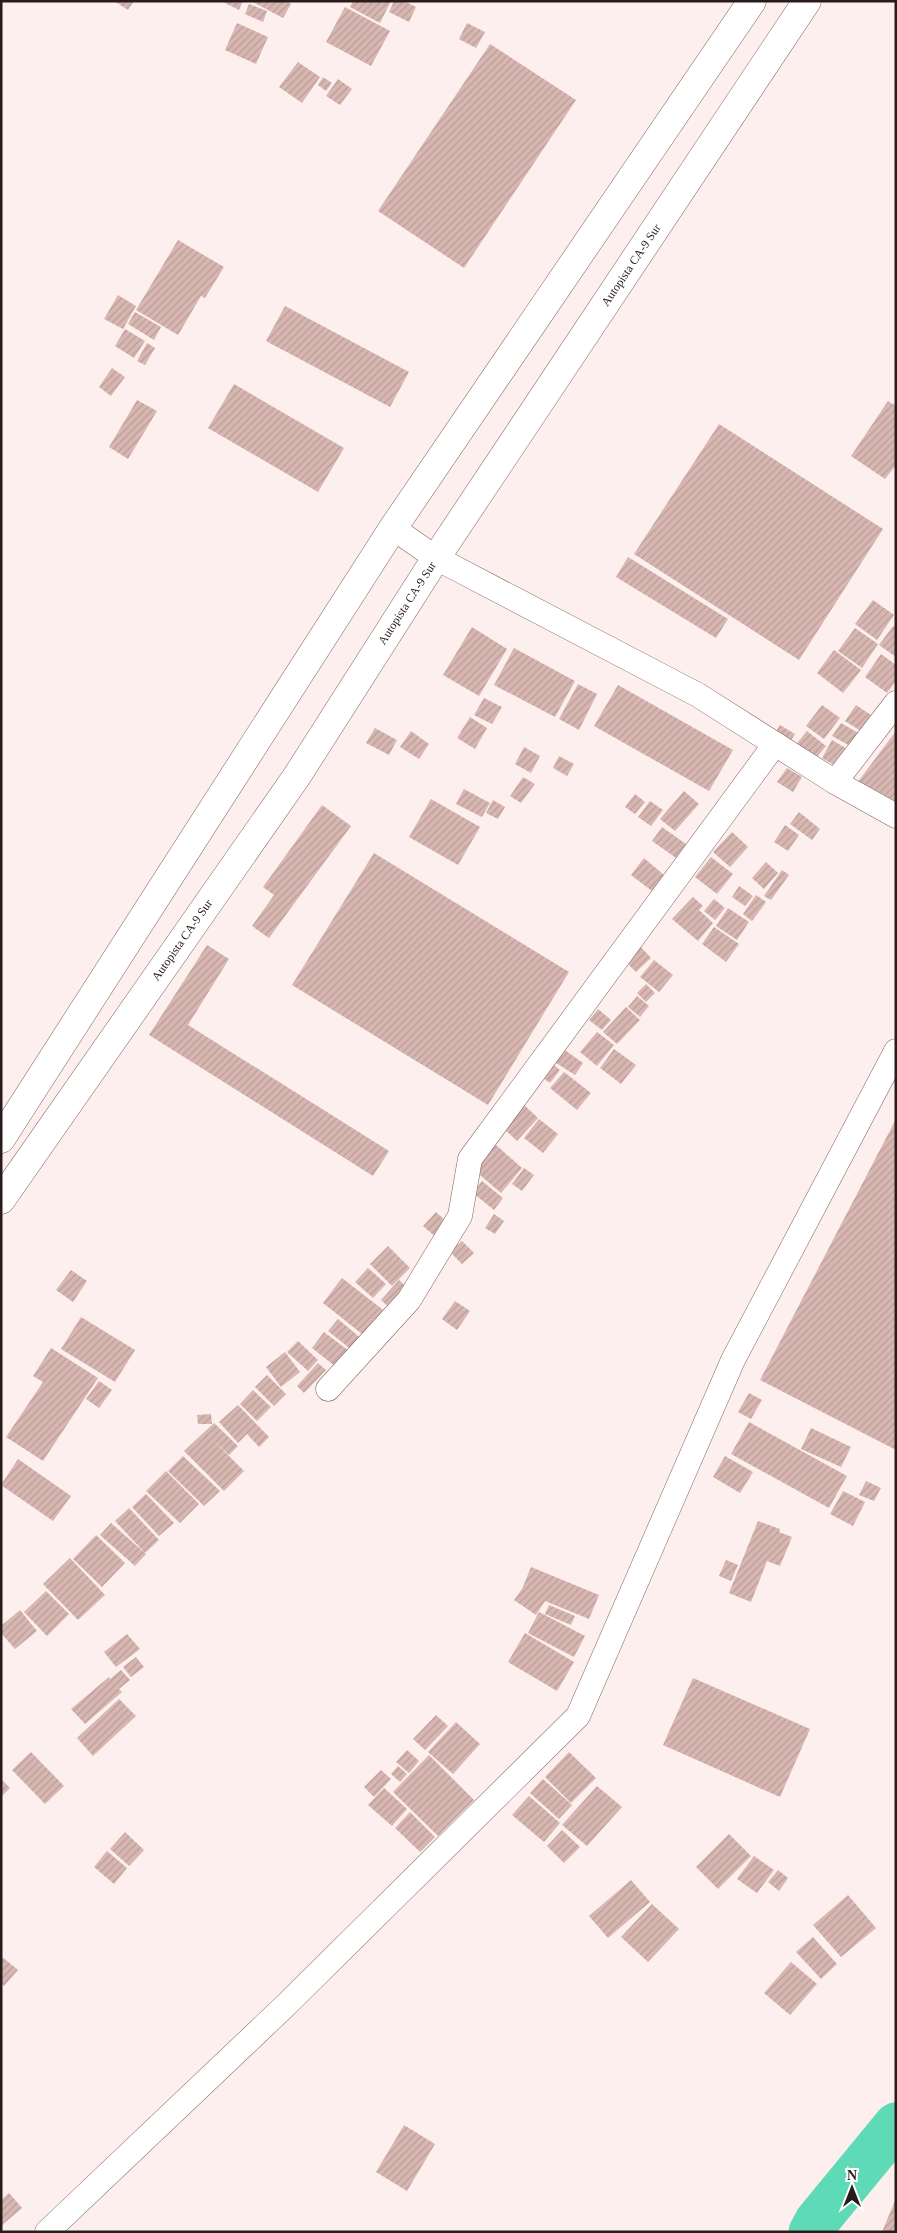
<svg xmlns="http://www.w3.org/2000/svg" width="897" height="2233" viewBox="0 0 897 2233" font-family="'Times New Roman',serif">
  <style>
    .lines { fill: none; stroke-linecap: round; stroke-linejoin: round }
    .river { stroke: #5fdab7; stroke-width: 45 }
    .building { fill: url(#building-hatch) }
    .street-casing { stroke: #826560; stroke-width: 25 }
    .highway-casing { stroke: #826560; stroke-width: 29 }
    .street { stroke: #fff; stroke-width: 24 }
    .highway { stroke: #fff; stroke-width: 28 }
    .labels { text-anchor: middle; stroke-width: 4; stroke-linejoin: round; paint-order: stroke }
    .street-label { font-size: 12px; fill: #281c1a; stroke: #fff }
  </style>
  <defs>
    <pattern id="building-hatch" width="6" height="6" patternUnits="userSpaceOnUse" patternTransform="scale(1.25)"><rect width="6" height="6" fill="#d8b7b2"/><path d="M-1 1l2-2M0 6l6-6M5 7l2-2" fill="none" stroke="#b99d98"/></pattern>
  </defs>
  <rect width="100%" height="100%" fill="#fdefed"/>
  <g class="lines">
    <polyline class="river" points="811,2232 817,2221 896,2125"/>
  </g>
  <g class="building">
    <polygon points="114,1 134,1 128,10"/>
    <polygon points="221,1 243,1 239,10"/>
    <polygon points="251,1 286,1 291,4 283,18"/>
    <polygon points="353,1 391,1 380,23 350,7"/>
    <polygon points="394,1 404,1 416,7 409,22 389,12"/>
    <polygon points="249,4 267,11 263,22 245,14"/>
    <polygon points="345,7 390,31 371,66 326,42"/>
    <polygon points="237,23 268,37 256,64 225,50"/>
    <polygon points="467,23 485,32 476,48 459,39"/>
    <polygon points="490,44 576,100 464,268 378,211"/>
    <polygon points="298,62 320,77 302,103 279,87"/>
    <polygon points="323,77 332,83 326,91 318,85"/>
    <polygon points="338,79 352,89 340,105 326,96"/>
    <polygon points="178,240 224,267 205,298 201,296 178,335 136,310"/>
    <polygon points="118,295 136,306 123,329 104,319"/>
    <polygon points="285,306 409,372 390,407 266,341"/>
    <polygon points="135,312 161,327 154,340 128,324"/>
    <polygon points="125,329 145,341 134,358 115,346"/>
    <polygon points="147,343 155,348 145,365 137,361"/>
    <polygon points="112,368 125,377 111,396 99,387"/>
    <polygon points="234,384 344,448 318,492 208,428"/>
    <polygon points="137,400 157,411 128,459 109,447"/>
    <polygon points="888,401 896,406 896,465 885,479 851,456"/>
    <polygon points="719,424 883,529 799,660 634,554"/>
    <polygon points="628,557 728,619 716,638 616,577"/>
    <polygon points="873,600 894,615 877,640 855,624"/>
    <polygon points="893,626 896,627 896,657 879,645"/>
    <polygon points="472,627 507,649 479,696 443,675"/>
    <polygon points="855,628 878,644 862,668 838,651"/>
    <polygon points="514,648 575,681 555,717 494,685"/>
    <polygon points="834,650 861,670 843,693 817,673"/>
    <polygon points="881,654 896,665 896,681 887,693 865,677"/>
    <polygon points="578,684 597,694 579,730 559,719"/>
    <polygon points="618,685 733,750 709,791 594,726"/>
    <polygon points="484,698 502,707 492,724 474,715"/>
    <polygon points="822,705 840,718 824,739 806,726"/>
    <polygon points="856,705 877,719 867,735 845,721"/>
    <polygon points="470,717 487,728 475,749 457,738"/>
    <polygon points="841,723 860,734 852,747 832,736"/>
    <polygon points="780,725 795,734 790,742 775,733"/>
    <polygon points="375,728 397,740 389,755 366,743"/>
    <polygon points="411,731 429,744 419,759 400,747"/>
    <polygon points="807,731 826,746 813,762 794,747"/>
    <polygon points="896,731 896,806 857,783"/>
    <polygon points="832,740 849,750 839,768 822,758"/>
    <polygon points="524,747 540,756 531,773 515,764"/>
    <polygon points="559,756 574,764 567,776 553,768"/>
    <polygon points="787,768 802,777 793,792 777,782"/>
    <polygon points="523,777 535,784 521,803 510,796"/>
    <polygon points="464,789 490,803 482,817 456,804"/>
    <polygon points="684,791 699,804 675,831 660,819"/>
    <polygon points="635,794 645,802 635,814 625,807"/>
    <polygon points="431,799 480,827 458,865 409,837"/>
    <polygon points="493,800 505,807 498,819 486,813"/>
    <polygon points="650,801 663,810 651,826 638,817"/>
    <polygon points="322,805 351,826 269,938 252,926 274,895 263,887"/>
    <polygon points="799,812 820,829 812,840 790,824"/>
    <polygon points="785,825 799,835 788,851 774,842"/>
    <polygon points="662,827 686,844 676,858 652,841"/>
    <polygon points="732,832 748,847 730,867 713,852"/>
    <polygon points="374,853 569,972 488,1105 292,985"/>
    <polygon points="711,857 733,874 717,894 695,877"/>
    <polygon points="644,858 664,875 652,891 631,875"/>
    <polygon points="766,862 778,873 764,889 752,878"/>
    <polygon points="782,870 789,875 771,900 764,896"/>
    <polygon points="739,886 753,896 745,906 732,897"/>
    <polygon points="756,895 766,902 752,921 743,914"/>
    <polygon points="693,897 703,906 699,910 713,923 698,941 672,919"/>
    <polygon points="714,899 725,908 715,920 704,911"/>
    <polygon points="728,908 749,922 737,940 716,926"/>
    <polygon points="714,927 739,944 726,962 702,944"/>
    <polygon points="638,944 651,958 636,972 623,959"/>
    <polygon points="207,945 229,959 188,1025 389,1151 373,1176 149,1035"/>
    <polygon points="654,960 673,975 659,992 640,977"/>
    <polygon points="646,984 655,993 646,1002 637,993"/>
    <polygon points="637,996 649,1006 640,1017 628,1007"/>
    <polygon points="626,1007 640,1020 617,1044 603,1032"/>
    <polygon points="598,1009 611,1020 602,1030 589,1020"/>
    <polygon points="597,1032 614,1045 597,1066 580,1052"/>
    <polygon points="562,1048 583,1063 575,1075 553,1061"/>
    <polygon points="614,1049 636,1065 621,1084 600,1068"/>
    <polygon points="549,1061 560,1070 550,1083 539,1075"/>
    <polygon points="564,1072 591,1093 577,1110 550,1088"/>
    <polygon points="522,1103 538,1118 517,1141 501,1126"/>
    <polygon points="539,1119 558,1134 543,1153 524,1138"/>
    <polygon points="896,1119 896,1450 760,1380"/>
    <polygon points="496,1145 522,1168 501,1193 474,1170"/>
    <polygon points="524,1168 534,1175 522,1191 512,1184"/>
    <polygon points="482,1181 503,1198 494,1210 473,1193"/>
    <polygon points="436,1212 451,1226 438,1239 423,1226"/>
    <polygon points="494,1214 504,1221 495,1234 485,1228"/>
    <polygon points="462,1241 474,1253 462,1264 450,1252"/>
    <polygon points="388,1246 410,1268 392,1286 370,1264"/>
    <polygon points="368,1268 386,1284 373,1298 355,1282"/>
    <polygon points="71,1270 87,1281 73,1302 56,1290"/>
    <polygon points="342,1278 387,1313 367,1338 323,1303"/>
    <polygon points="399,1280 413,1293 394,1312 381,1300"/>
    <polygon points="455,1301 470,1311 457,1330 442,1319"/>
    <polygon points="81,1317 135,1350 115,1382 61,1349"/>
    <polygon points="338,1319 363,1340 353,1351 328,1331"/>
    <polygon points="324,1332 353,1354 340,1370 312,1348"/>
    <polygon points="298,1341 318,1360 308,1371 287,1352"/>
    <polygon points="51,1348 98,1378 43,1461 6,1437 43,1382 33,1376"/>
    <polygon points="285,1352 300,1372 281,1387 266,1367"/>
    <polygon points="318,1363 326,1370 304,1393 297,1386"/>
    <polygon points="267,1375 286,1394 274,1406 255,1387"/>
    <polygon points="99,1381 112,1390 99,1408 86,1399"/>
    <polygon points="253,1390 271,1407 257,1421 240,1404"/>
    <polygon points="749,1393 762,1400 751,1419 738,1412"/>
    <polygon points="238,1405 269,1437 259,1447 247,1434 238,1443 219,1422"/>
    <polygon points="211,1414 212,1424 198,1424 197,1415"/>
    <polygon points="749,1422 847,1476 829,1508 731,1454"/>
    <polygon points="214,1423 238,1446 229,1455 211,1438 244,1471 224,1491 184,1451"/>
    <polygon points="811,1428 851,1447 841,1467 801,1449"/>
    <polygon points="183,1456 220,1491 204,1506 168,1471"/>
    <polygon points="725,1456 753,1472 740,1493 713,1477"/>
    <polygon points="18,1459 71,1496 53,1521 1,1485"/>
    <polygon points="166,1471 199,1504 180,1523 146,1491"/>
    <polygon points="866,1481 881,1488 874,1501 859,1495"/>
    <polygon points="843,1491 865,1502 853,1526 830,1514"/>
    <polygon points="146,1494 174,1523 159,1536 132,1507"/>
    <polygon points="129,1508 159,1540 145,1553 115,1521"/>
    <polygon points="758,1521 780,1529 779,1532 792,1537 780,1566 767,1561 751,1602 729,1593"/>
    <polygon points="111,1523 146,1554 135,1566 100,1535"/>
    <polygon points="96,1535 125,1563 102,1587 73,1559"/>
    <polygon points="70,1558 105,1595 78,1620 43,1584"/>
    <polygon points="726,1560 738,1565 731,1581 719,1576"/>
    <polygon points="531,1567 599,1595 589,1619 545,1601 536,1615 514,1600 522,1589"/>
    <polygon points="46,1591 69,1614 47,1636 24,1612"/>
    <polygon points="549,1605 575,1616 571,1625 545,1614"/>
    <polygon points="20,1610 37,1631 15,1649 1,1633 1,1626"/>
    <polygon points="539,1612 585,1636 574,1657 528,1633"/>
    <polygon points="525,1633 574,1662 557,1691 508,1662"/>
    <polygon points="127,1634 140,1649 116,1667 104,1652"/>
    <polygon points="136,1657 144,1667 131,1677 123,1667"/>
    <polygon points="121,1670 130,1680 119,1689 122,1692 85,1724 71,1709 109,1677 110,1679"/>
    <polygon points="693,1678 810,1729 780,1797 663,1745"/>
    <polygon points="119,1699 136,1716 93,1756 77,1738"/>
    <polygon points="436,1715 448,1726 425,1750 413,1739"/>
    <polygon points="456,1722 480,1744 453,1774 428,1752"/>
    <polygon points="407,1750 419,1761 409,1773 396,1762"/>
    <polygon points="31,1752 64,1786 45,1804 12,1770"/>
    <polygon points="569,1752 596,1778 571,1803 545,1777"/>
    <polygon points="429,1755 474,1800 438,1836 393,1792"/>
    <polygon points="398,1766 407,1774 400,1782 391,1774"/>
    <polygon points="381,1770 391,1779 374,1797 364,1787"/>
    <polygon points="1,1779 10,1788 1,1797"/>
    <polygon points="543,1779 572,1805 559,1819 530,1793"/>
    <polygon points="597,1786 622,1807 587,1846 562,1825"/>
    <polygon points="384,1788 407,1809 392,1826 368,1805"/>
    <polygon points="529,1796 560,1823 544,1842 512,1815"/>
    <polygon points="410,1812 435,1837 420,1852 395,1828"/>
    <polygon points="562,1830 580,1847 564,1863 547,1846"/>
    <polygon points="125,1832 144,1850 129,1866 110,1849"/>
    <polygon points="729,1834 751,1856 718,1889 696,1867"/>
    <polygon points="107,1851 127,1868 114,1884 94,1867"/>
    <polygon points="754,1856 774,1870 757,1893 737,1879"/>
    <polygon points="778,1870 788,1878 779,1891 768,1882"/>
    <polygon points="631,1880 650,1902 608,1938 589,1916"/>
    <polygon points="848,1895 876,1928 841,1957 813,1925"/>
    <polygon points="652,1904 679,1929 648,1962 621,1937"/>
    <polygon points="813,1937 837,1964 821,1979 796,1952"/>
    <polygon points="1,1956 18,1970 4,1986 1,1983"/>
    <polygon points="791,1962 817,1984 790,2015 764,1993"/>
    <polygon points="404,2125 435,2144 407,2191 376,2172"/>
    <polygon points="9,2193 22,2208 1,2226 1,2200"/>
    <polygon points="896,2198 896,2232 882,2232"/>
  </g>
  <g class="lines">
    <g class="street-casing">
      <g id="street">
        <polyline points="393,528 436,558 698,695 835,782 896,816"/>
        <polyline points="835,782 896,703"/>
        <polyline points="328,1389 409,1300 460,1216 470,1159 775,744"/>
        <polyline points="47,2232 286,2005 578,1716 733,1360 896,1051"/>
      </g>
    </g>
    <g class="highway-casing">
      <g id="highway">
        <polyline points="1,1139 393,528 752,1"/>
        <polyline points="1,1200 297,776 436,558 807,1"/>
      </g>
    </g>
    <use href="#street" class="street"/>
    <use href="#highway" class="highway"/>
  </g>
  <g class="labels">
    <g class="street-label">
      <text transform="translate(631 265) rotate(-56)" y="4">Autopista CA-9 Sur</text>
      <text transform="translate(407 603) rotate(-57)" y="4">Autopista CA-9 Sur</text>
      <text transform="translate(182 940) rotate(-55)" y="4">Autopista CA-9 Sur</text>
    </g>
  </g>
  <rect width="897" height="2233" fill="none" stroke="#281c1a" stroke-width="5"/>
  <g transform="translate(852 2188)" stroke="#ffffff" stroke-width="4" paint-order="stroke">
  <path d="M0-4L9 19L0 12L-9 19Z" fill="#281c1a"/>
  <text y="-8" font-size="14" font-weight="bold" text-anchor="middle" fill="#281c1a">N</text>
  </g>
</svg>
